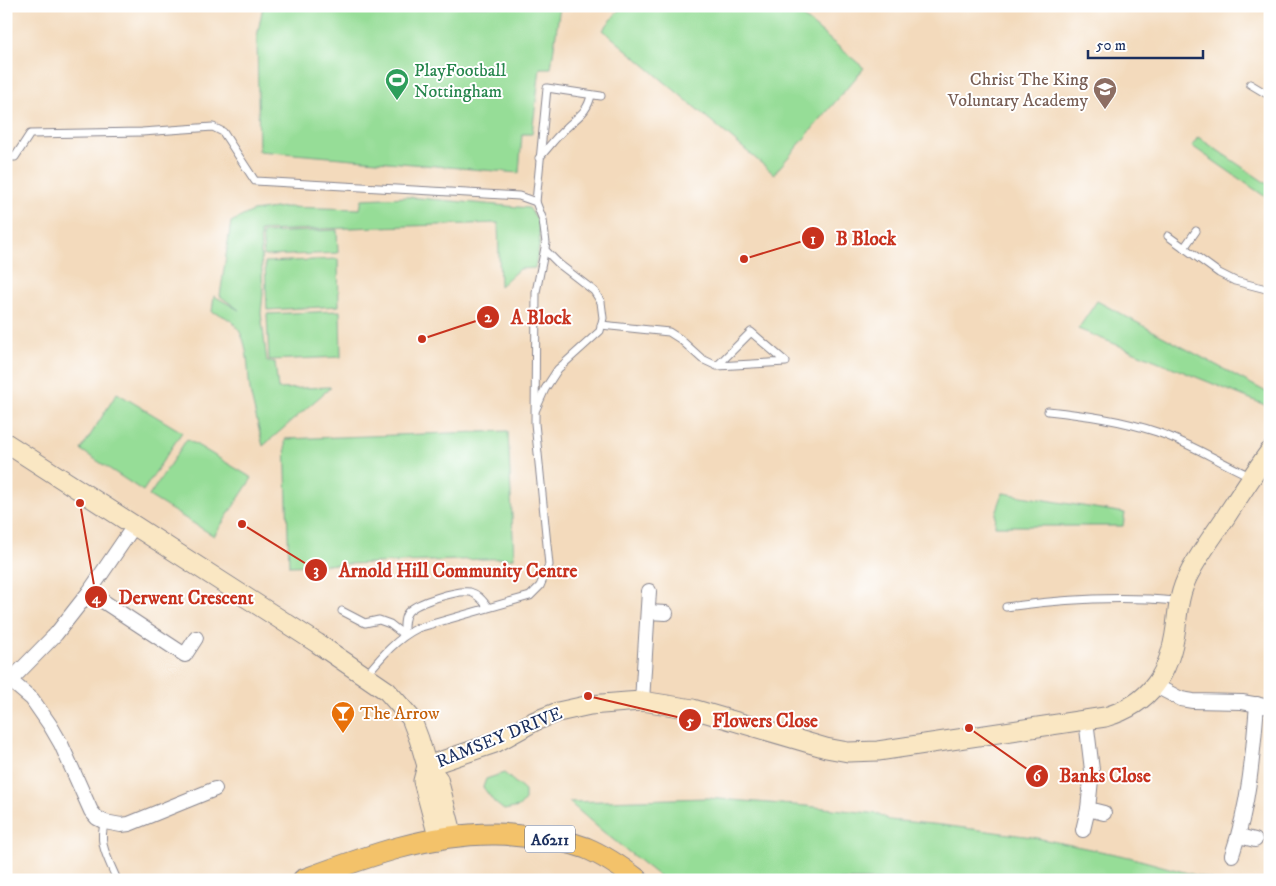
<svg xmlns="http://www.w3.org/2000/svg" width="1276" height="886" viewBox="0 0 1276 886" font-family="'IM FELL DW Pica',serif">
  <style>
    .green { fill: #96dd97; stroke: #58867a }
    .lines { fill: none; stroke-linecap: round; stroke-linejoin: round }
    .lane-casing { stroke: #87848d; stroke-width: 9 }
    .street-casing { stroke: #87848d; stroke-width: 16 }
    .secondary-casing { stroke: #87848d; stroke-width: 21 }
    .primary-casing { stroke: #87848d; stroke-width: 23 }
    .lane { stroke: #fff; stroke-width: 7 }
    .street { stroke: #fff; stroke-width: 14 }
    .secondary { stroke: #fae7c3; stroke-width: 19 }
    .primary { stroke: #f3c26a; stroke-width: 21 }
    .labels { text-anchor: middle; stroke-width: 4; stroke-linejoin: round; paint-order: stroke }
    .shield { fill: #fff; stroke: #5f6d8e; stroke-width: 1 }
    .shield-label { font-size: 16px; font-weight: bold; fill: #1b2f5e }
    .leisure-label { font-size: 18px; fill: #27864d; stroke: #fff; text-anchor: start }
    .education-label { font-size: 18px; fill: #785e54; stroke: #fff; text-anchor: end }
    .food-label { font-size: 18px; fill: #c56008; stroke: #fff; text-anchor: start }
    .street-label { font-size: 18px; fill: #1b2f5e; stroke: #fff }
    .leader { fill: none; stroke: #c8321e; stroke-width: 2 }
    .callout-dot { fill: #c8321e; stroke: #fff; stroke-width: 2 }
    .mark-label { font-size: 15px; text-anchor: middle; font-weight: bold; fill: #fff }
    .callout-label { font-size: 19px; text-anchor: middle; font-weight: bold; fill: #c8321e; stroke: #fff; stroke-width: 4; stroke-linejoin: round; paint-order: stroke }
  </style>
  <rect width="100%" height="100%" fill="#fff"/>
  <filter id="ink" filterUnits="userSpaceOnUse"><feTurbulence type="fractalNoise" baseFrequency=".02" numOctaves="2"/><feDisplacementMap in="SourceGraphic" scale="10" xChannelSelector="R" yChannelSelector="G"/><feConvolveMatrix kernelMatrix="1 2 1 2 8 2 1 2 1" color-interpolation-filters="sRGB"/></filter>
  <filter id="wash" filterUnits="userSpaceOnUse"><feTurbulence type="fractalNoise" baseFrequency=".0096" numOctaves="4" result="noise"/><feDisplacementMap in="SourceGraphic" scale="20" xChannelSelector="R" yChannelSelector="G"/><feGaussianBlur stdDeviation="1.12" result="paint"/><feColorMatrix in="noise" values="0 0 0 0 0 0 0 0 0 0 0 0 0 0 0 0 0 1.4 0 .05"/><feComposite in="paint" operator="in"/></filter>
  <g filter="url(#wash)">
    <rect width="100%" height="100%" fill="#f3dabc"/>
    <g class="green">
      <polygon points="263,6 560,6 551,68 540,68 532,134 522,134 519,173 259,151 257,37"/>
      <polygon points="622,6 790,6 864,68 774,174 603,30"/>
      <polygon points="1198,137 1270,186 1270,200 1192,146"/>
      <path d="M408,197L529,208L538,220L540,242L535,268L519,269L500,286L498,223L260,231L263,294L261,313L267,362H275L278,389L331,387L263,446C259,429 255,413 251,396C245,364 254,322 212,312L214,296L239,310L220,296L231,222L253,211L284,207L360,209L362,199Z"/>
      <polygon points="337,230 338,253 264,256 262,233"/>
      <polygon points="338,259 339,306 267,310 265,262"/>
      <polygon points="1097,301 1270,394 1270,407 1078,329"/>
      <polygon points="340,311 341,357 269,360 267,314"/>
      <polygon points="117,393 182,432 143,491 81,450"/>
      <polygon points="508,431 514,558 289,566 285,439"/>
      <polygon points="187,439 252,478 214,536 149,496"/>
      <polygon points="1003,493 1125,513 1123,526 995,526 996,513"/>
      <polygon points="504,773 525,791 525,800 519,807 504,810 494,802 483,787 486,779"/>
      <polygon points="707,798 806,806 879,814 889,820 942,825 1032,837 1129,857 1213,880 664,880 601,830 569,802"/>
    </g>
  </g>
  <g filter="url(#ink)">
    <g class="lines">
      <g class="lane-casing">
        <g id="lane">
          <polyline points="1250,84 1270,96"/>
          <path d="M6,157H15L30,134L142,132L213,127L223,132L255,181L519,196L536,202L543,220L546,243L536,292L535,423L549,565L540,586L530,596L418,628C396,639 382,656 366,675"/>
          <path d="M539,158C548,148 556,137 566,128C577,117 588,112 591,95"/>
          <polyline points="536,202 547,88 601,96"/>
          <polyline points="1168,236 1219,273 1235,281 1270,290"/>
          <polyline points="1184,248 1196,231"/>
          <polyline points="601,325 669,332 680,339 702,359 717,366 786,362 751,332 717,366"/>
          <polyline points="536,409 545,389 558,369 600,331 603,318 601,302 594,291 559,264 545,250"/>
          <path d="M1048,411C1085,415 1121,420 1157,432C1190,443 1219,462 1250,476"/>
          <path d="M1006,607C1063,599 1120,596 1177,601"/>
          <polyline points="342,611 365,623 379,620 390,624 404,635"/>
          <path d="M404,635C404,628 403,618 408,612C417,602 457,590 470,592C478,594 483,601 488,607"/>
          <path d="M105,822C97,843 109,860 117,880"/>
        </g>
      </g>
      <g class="street-casing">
        <g id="street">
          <polyline points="89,592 185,655 196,638"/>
          <polyline points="648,612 666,613"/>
          <polyline points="6,677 32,699 50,725 61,744 91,811 97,818 105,822 121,825 129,824 215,789"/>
          <polyline points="10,681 56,634 89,592 134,526"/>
          <polyline points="1156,686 1181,699 1193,701 1242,702 1270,707"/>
          <polyline points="642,701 649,591"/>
          <polyline points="1088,809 1104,813"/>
          <polyline points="1083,830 1088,809 1092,770 1086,720"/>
          <polyline points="1239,836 1255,840"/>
          <path d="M1232,855C1249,806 1253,755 1257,704"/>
        </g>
      </g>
      <g class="secondary-casing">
        <g id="secondary">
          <polyline points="6,443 317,643 387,691 411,718 419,739 427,766 423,781 439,840"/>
          <path d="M427,766L495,743L535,721L558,712L590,705L627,702L642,701L693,709L826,748L848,752L878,751L1105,717C1151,704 1170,673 1176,627C1178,607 1180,590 1190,572C1200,553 1213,536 1225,518C1240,495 1254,473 1270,451"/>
          <polyline points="427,766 438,779 453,837"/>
        </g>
      </g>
      <g class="primary-casing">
        <path id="primary" d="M303,880C365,857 429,833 496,834C510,834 523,836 537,838C554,839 570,842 586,848C605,856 621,867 638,880"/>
      </g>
      <use href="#lane" class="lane"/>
      <use href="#street" class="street"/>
      <use href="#secondary" class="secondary"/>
      <use href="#primary" class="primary"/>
    </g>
  </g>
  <defs>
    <g id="stadium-pin" transform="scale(1.25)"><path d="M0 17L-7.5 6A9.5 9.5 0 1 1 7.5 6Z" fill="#2e9e5b" stroke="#fff"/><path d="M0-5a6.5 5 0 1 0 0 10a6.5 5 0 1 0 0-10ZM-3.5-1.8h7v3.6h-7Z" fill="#fff"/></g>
    <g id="school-pin" transform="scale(1.25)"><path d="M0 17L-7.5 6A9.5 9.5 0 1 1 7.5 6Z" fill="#8d6e63" stroke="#fff"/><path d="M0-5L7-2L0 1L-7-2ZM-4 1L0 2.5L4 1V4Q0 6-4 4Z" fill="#fff"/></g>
    <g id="bar-pin" transform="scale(1.25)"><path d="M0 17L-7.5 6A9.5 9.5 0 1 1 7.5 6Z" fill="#e8710a" stroke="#fff"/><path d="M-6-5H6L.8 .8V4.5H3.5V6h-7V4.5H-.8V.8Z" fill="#fff"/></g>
  </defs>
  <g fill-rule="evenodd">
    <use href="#stadium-pin" x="397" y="80"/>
    <use href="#school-pin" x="1105" y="89"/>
    <use href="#bar-pin" x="343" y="713"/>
  </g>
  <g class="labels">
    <rect class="shield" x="525" y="825.5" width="50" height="27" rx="4"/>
    <g class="shield-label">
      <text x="550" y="845">A6211</text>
    </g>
    <g class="leisure-label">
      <text x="414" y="76">PlayFootball<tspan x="414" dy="21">Nottingham</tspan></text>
    </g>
    <g class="education-label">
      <text x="1088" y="85">Christ The King<tspan x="1088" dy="21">Voluntary Academy</tspan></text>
    </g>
    <g class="food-label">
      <text x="360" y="719">The Arrow</text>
    </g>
    <g class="street-label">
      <text transform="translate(499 737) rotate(-22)" y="6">RAMSEY DRIVE</text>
    </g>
  </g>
  <path class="leader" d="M744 259L813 238M422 339L488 317M242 524L316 570M80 503L96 597M588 696L690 720M969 728L1037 776"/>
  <g class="callout-dot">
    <circle cx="744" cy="259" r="5"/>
    <circle cx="422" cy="339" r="5"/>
    <circle cx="242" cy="524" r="5"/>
    <circle cx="80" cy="503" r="5"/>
    <circle cx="588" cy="696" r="5"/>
    <circle cx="969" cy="728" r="5"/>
    <circle cx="813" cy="238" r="12"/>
    <circle cx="488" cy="317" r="12"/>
    <circle cx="316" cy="570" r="12"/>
    <circle cx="96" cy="597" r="12"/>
    <circle cx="690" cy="720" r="12"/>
    <circle cx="1037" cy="776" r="12"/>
  </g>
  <g class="mark-label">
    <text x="813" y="244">1</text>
    <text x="488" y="322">2</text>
    <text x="316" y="575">3</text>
    <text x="96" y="603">4</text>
    <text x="690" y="726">5</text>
    <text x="1037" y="781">6</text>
  </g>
  <g class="callout-label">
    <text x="866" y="245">B Block</text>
    <text x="541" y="324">A Block</text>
    <text x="458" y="577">Arnold Hill Community Centre</text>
    <text x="186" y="604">Derwent Crescent</text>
    <text x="765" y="727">Flowers Close</text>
    <text x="1105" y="782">Banks Close</text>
  </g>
  <rect width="1276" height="886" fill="none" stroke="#fff" stroke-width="25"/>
  <path d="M1088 50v8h115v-8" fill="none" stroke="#1b2f5e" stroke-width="2.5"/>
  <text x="1096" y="50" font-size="15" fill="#1b2f5e" stroke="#ffffff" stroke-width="4" paint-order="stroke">50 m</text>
</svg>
